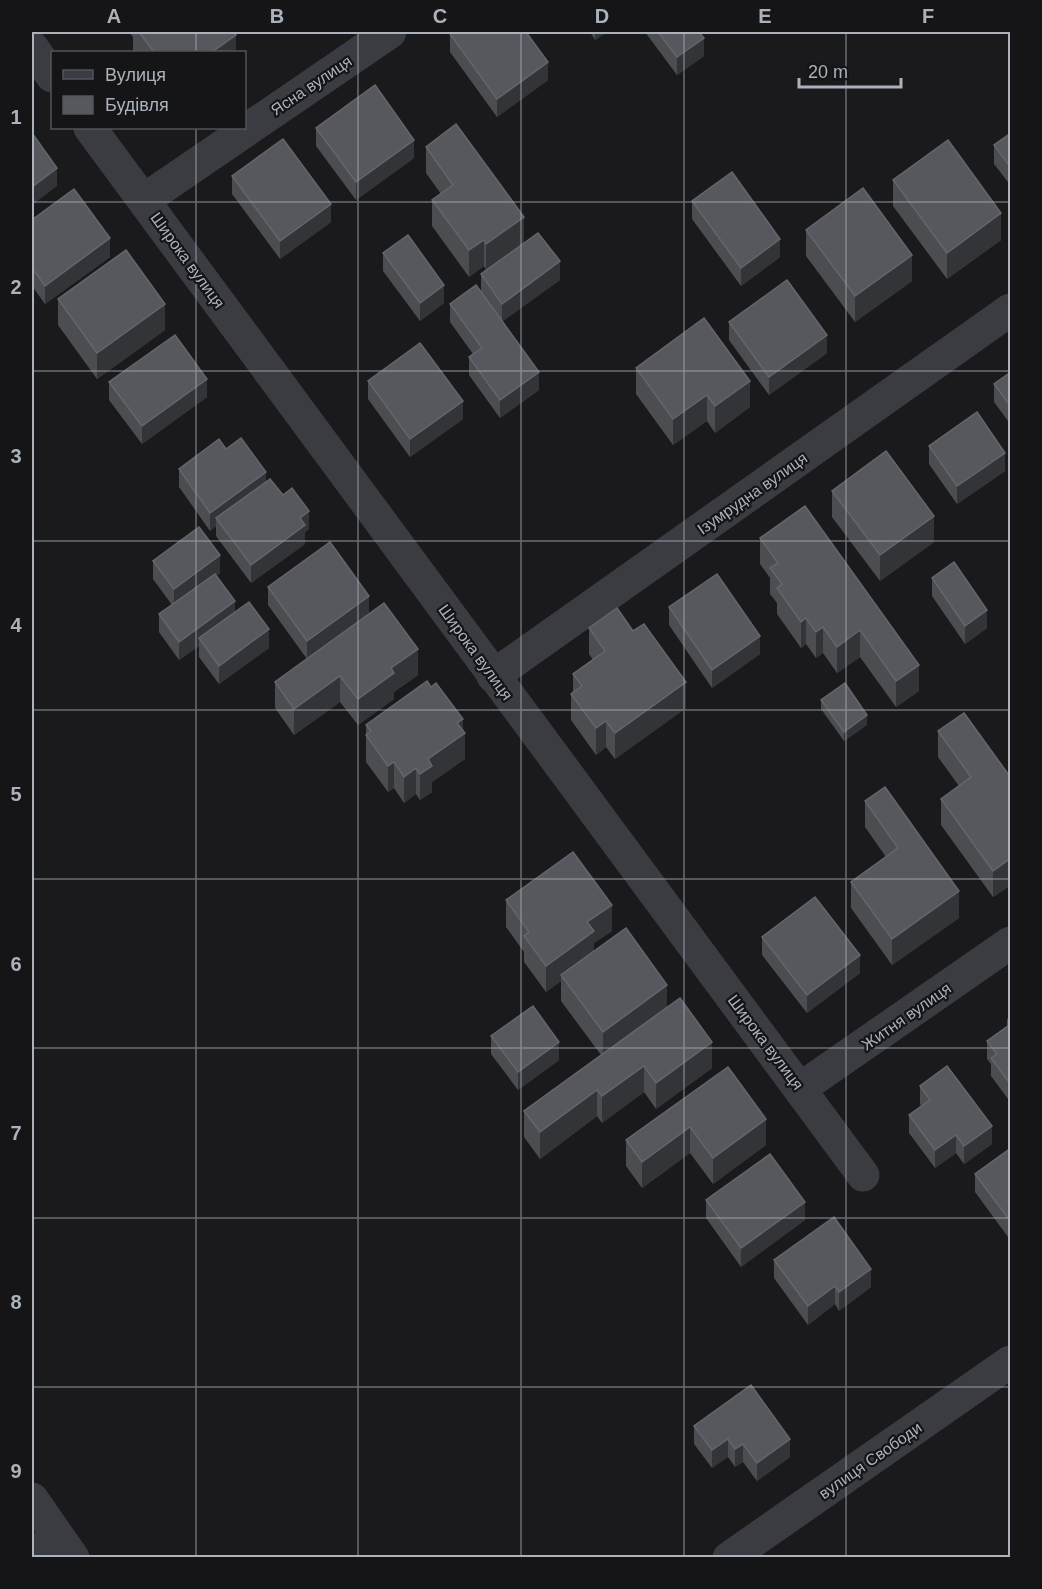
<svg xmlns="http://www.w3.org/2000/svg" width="1042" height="1589" viewBox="0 0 1042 1589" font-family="Arial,sans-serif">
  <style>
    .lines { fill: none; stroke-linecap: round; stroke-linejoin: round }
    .minor { stroke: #3b3c42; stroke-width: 33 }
    .wall { fill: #4b4d51 }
    .shaded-wall { fill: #333437 }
    .building { fill: #56585d; stroke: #63666c; stroke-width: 1.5 }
    .grid { fill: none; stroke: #acb2bc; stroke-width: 1.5; stroke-opacity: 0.55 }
    .labels { text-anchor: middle; stroke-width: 4.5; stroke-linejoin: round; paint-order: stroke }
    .street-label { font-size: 16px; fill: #acb2bc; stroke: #151517 }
    .neatline { fill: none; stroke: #acb2bc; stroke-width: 2 }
    .grid-label { font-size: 20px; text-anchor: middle; font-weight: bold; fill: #acb2bc }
  </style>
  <rect width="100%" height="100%" fill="#1a1a1c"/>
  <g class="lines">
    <g class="minor">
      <polyline points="32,47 52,76"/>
      <polyline points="90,128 863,1175"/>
      <polyline points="144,200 390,32"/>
      <polyline points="493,676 1010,310"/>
      <polyline points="801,1088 1010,943"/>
      <polyline points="32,1499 73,1558"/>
      <polyline points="32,1555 58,1537"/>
      <polyline points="729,1558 1010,1362"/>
    </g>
  </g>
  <g class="wall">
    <polygon points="129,32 233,32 236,52 135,52 133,51 133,37"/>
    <polygon points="590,32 607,32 595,40"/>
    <polygon points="645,32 699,32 704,56 677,75"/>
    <polygon points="450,34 548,80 497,117 450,52"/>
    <polygon points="316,128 414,158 356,200 316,146"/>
    <polygon points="1011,133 1011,186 994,164 994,145"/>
    <polygon points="426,147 560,280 502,321 539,390 500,418 469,375 469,357 473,354 450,322 450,304 481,292 481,274 486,270 484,266 469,277 432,226 432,200 441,194 426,173"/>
    <polygon points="232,176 331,222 280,259 232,194"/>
    <polygon points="893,180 1001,240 947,279 893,206"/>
    <polygon points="692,201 780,257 741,286 692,219"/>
    <polygon points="32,220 110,257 45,304 32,286"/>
    <polygon points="806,230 912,281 855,322 806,256"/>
    <polygon points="383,253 444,303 420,321 383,271"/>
    <polygon points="58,299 165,330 97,379 58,325"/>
    <polygon points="729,322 827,353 769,395 729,340"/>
    <polygon points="636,368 750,407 715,433 707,421 673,445 636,394"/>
    <polygon points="1011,372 1011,425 994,402 994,384"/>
    <polygon points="368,381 463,419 410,457 368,399"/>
    <polygon points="109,382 207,397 142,444 109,400"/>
    <polygon points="929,446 1005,471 957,504 929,464"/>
    <polygon points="226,449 266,482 309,529 305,532 305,544 251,583 216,536 216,526 210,531 179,487 179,469"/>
    <polygon points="832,491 934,542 880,581 832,517"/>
    <polygon points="805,506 919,691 896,707 860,657 837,673 823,653 816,658 806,644 801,648 777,614 777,603 770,594 770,578 760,564 760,538"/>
    <polygon points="153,561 220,573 216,576 235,612 269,648 219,684 199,657 199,646 179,660 159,632 159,614 172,605 153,579"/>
    <polygon points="932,578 987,628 965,644 932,596"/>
    <polygon points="268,587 369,614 418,675 394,692 394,699 358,725 340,702 294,735 275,708 275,682 307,659 268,605"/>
    <polygon points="669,607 760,654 712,688 669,625"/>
    <polygon points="589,628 686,708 615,759 606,747 596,755 571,720 571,694 573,693 573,674 593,660 589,654"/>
    <polygon points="821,700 867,725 844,741 821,709"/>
    <polygon points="366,725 463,730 465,759 432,782 432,792 420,800 416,794 404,803 394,788 388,792 366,762"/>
    <polygon points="938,731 1011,778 1011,885 993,897 941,825 941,799 959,786 938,757"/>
    <polygon points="865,801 959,918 892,965 851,908 851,882 886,857 865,827"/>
    <polygon points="506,900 612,931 594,943 594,951 667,1007 712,1068 656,1109 644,1092 602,1123 597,1116 540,1159 524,1137 524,1111 601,1055 561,1001 561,981 546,992 524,962 524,952 506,927"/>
    <polygon points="762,937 860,973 807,1013 762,955"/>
    <polygon points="1011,1017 1011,1103 991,1076 991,1064 987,1059 987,1041 1007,1026 1007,1019"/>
    <polygon points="491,1036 559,1060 518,1090 491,1054"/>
    <polygon points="728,1067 766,1145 713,1184 690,1153 642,1188 626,1166 626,1140"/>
    <polygon points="920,1086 992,1144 964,1164 956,1153 935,1168 909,1133 909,1115 921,1106 920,1104"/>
    <polygon points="1011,1148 1011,1241 975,1192 975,1174"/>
    <polygon points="706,1200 805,1220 741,1267 706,1218"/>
    <polygon points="774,1260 871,1287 839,1311 835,1304 808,1325 774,1278"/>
    <polygon points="694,1426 790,1457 757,1481 743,1462 735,1467 728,1457 712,1468 694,1444"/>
  </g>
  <g class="shaded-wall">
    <polygon points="595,32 607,32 595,40"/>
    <polygon points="236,35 236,52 212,52"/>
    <polygon points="704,38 704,56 677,75 677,57"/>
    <polygon points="548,62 548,80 497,117 497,99"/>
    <polygon points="414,140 414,158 356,200 356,182"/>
    <polygon points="57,168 57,186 32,205 32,187"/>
    <polygon points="331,204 331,222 280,259 280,241"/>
    <polygon points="1001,213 1001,240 947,279 947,253"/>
    <polygon points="524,217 524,243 486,270 486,244"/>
    <polygon points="110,238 110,257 45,304 45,286"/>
    <polygon points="780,239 780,257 741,286 741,268"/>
    <polygon points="484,240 484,266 469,277 469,250"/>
    <polygon points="912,255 912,281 855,322 855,296"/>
    <polygon points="560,261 560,280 502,322 502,304"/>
    <polygon points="444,285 444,303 420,321 420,303"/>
    <polygon points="165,304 165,330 97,379 97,353"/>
    <polygon points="827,335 827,353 769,395 769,377"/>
    <polygon points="539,372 539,390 500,418 500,400"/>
    <polygon points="207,379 207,397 142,444 142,426"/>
    <polygon points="750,381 750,407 715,433 715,406"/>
    <polygon points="707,395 707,421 673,445 673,419"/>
    <polygon points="463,401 463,419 410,457 410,439"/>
    <polygon points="1005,453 1005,471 957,504 957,486"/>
    <polygon points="266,472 266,490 216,518 216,526 210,531 210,513"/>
    <polygon points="309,511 309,529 305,532 305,544 251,583 251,565 300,518"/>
    <polygon points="934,516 934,542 880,581 880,555"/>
    <polygon points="220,555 220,573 174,607 174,589"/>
    <polygon points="369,596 369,614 307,659 307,641"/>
    <polygon points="235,601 235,619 199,638 199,646 179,660 179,642"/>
    <polygon points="987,610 987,628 965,644 965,626"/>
    <polygon points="806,618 806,644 801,648 801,622"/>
    <polygon points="823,627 823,653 816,658 816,632"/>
    <polygon points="269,629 269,648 219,684 219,666"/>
    <polygon points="860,630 860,657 837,673 837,647"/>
    <polygon points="760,636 760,654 712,688 712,670"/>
    <polygon points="418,649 418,675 394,692 394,699 358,725 358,699 391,668"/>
    <polygon points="919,665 919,691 896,707 896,681"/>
    <polygon points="340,676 340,702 294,735 294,709"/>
    <polygon points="686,682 686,708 615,759 615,733"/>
    <polygon points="867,715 867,725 844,741 844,732"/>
    <polygon points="463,719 463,734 465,733 465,759 432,782 432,792 420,800 420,774 428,759 457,723"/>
    <polygon points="606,721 606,747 596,755 596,728"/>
    <polygon points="394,762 394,788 388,792 388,766"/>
    <polygon points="416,768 416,794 404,803 404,777"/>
    <polygon points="1011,858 1011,885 993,897 993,871"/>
    <polygon points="959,891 959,918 892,965 892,939"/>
    <polygon points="612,905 612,931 594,943 594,957 561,975 561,981 546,992 546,966 587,922"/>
    <polygon points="860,955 860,973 807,1013 807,995"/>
    <polygon points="667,985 667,1011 603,1058 603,1032"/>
    <polygon points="559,1042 559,1060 518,1090 518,1072"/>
    <polygon points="712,1042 712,1068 656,1109 656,1083"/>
    <polygon points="644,1066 644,1092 602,1123 602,1096"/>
    <polygon points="597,1090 597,1116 540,1159 540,1132"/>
    <polygon points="766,1119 766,1145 713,1184 713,1158"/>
    <polygon points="992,1126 992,1144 964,1164 964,1146"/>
    <polygon points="690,1127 690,1153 642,1188 642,1162"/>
    <polygon points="956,1135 956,1153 935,1168 935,1150"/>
    <polygon points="805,1202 805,1220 741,1267 741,1248"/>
    <polygon points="871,1269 871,1287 839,1311 839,1292"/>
    <polygon points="835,1286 835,1304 808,1325 808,1306"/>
    <polygon points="728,1439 728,1457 712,1468 712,1450"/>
    <polygon points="790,1439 790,1457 757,1481 757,1463"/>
    <polygon points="743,1444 743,1462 735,1467 735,1449"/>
  </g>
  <g class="building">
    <polygon points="139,32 233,32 236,35 212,52 154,52"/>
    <polygon points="453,32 526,32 548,62 497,99 450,34"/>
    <polygon points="658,32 699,32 704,38 677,57"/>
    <polygon points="375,85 414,140 356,182 316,128"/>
    <polygon points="456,124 524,217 486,244 484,240 469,250 432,200 453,185 426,147"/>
    <polygon points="32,133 57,168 32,187"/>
    <polygon points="1011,133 1011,168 994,145"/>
    <polygon points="283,139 331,204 280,241 232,176"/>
    <polygon points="948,140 1001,213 947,253 893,180"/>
    <polygon points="732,172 780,239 741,268 692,201"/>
    <polygon points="863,188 912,255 855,296 806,230"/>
    <polygon points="74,189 110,238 45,286 32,268 32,220"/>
    <polygon points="538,233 560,261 502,304 481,274"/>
    <polygon points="408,235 444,285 420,303 383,253"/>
    <polygon points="126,250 165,304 97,353 58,299"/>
    <polygon points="787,280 827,335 769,377 729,322"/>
    <polygon points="476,285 539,372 500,400 469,357 482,348 450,304"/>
    <polygon points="704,318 750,381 715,406 707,395 673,419 636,368"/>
    <polygon points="175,335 207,379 142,426 109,382"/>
    <polygon points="420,343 463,401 410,439 368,381"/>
    <polygon points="1011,372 1011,407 994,384"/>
    <polygon points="977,412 1005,453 957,486 929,446"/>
    <polygon points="241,438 266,472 210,513 179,469 219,439 226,449"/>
    <polygon points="886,451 934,516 880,555 832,491"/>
    <polygon points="270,479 283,495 292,488 309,511 300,518 305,525 251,565 216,518"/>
    <polygon points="805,506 919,665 896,681 860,630 837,647 823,627 816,632 806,618 801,622 777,588 782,584 770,568 778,563 760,538"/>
    <polygon points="199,527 220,555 174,589 153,561"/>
    <polygon points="330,542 369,596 307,641 268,587"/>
    <polygon points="954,562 987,610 965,626 932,578"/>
    <polygon points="215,574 235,601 179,642 159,614"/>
    <polygon points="717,574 760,636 712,670 669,607"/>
    <polygon points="249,602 269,629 219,666 199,638"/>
    <polygon points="384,603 418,649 391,668 394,673 358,699 340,676 294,709 275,682"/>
    <polygon points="617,608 633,631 644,624 686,682 615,733 606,721 596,728 571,694 582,686 573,674 605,651 589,628"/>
    <polygon points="427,681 431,687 436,683 463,719 457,723 465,733 428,759 432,766 420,774 416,768 404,777 394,762 388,766 366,735 371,731 366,725"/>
    <polygon points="845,683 867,715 844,732 821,700"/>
    <polygon points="964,713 1011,778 1011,858 993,871 941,799 971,777 938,731"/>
    <polygon points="885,787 959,891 892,939 851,882 898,848 865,801"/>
    <polygon points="573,852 612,905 587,922 594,931 546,966 524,936 529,932 506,900"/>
    <polygon points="815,897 860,955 807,995 762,937"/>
    <polygon points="626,928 667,985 603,1032 561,975"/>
    <polygon points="680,998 712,1042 656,1083 644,1066 602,1096 597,1090 540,1132 524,1111"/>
    <polygon points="533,1006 559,1042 518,1072 491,1036"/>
    <polygon points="1011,1024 1011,1085 991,1058 997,1054 987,1041"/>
    <polygon points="947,1066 992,1126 964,1146 956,1135 935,1150 909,1115 930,1100 920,1086"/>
    <polygon points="728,1067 766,1119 713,1158 690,1127 642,1162 626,1140"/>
    <polygon points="1011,1148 1011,1222 975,1174"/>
    <polygon points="770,1154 805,1202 741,1248 706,1200"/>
    <polygon points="834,1217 871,1269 839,1292 835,1286 808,1306 774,1260"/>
    <polygon points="751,1385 790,1439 757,1463 743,1444 735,1449 728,1439 712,1450 694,1426"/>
  </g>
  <path class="grid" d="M196,32V52M358,32V1558M521,32V1558M684,32V1558M846,32V1558M196,128V1558M32,202H1010M32,371H1010M32,541H1010M32,710H1010M32,879H1010M32,1048H1010M32,1218H1010M32,1387H1010"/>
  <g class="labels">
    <g class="street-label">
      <text transform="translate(311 85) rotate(-34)" y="6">Ясна вулиця</text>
      <text transform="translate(188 260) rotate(54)" y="6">Широка вулиця</text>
      <text transform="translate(752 493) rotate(-35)" y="6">Ізумрудна вулиця</text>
      <text transform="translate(476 652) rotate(54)" y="6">Широка вулиця</text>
      <text transform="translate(906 1016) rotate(-35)" y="6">Житня вулиця</text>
      <text transform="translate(766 1042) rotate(53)" y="6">Широка вулиця</text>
      <text transform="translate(870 1460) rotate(-35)" y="6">вулиця Свободи</text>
    </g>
  </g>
  <rect width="1042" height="1589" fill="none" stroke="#151517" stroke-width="66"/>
  <rect x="51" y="51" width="195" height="78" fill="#151517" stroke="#515459" stroke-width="1.5"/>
  <rect x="63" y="70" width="30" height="9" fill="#3b3c42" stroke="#515459" stroke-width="1.5"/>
  <text x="105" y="81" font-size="18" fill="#acb2bc">Вулиця</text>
  <rect x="63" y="96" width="30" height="18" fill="#56585d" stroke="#515459" stroke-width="1.5"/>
  <text x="105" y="111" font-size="18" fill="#acb2bc">Будівля</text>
  <path d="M799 78v9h102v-9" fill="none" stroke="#acb2bc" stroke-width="3"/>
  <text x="808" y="78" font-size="18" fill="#acb2bc" stroke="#151517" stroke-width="4.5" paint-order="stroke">20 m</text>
  <rect x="33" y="33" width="976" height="1523" class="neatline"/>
  <g class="grid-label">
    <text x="114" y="23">A</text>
    <text x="277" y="23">B</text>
    <text x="440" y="23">C</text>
    <text x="602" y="23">D</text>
    <text x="765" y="23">E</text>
    <text x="928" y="23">F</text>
    <text x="16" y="124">1</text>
    <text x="16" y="294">2</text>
    <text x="16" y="463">3</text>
    <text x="16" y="632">4</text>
    <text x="16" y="801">5</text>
    <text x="16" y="971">6</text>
    <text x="16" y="1140">7</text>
    <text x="16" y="1309">8</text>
    <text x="16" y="1478">9</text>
  </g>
</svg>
